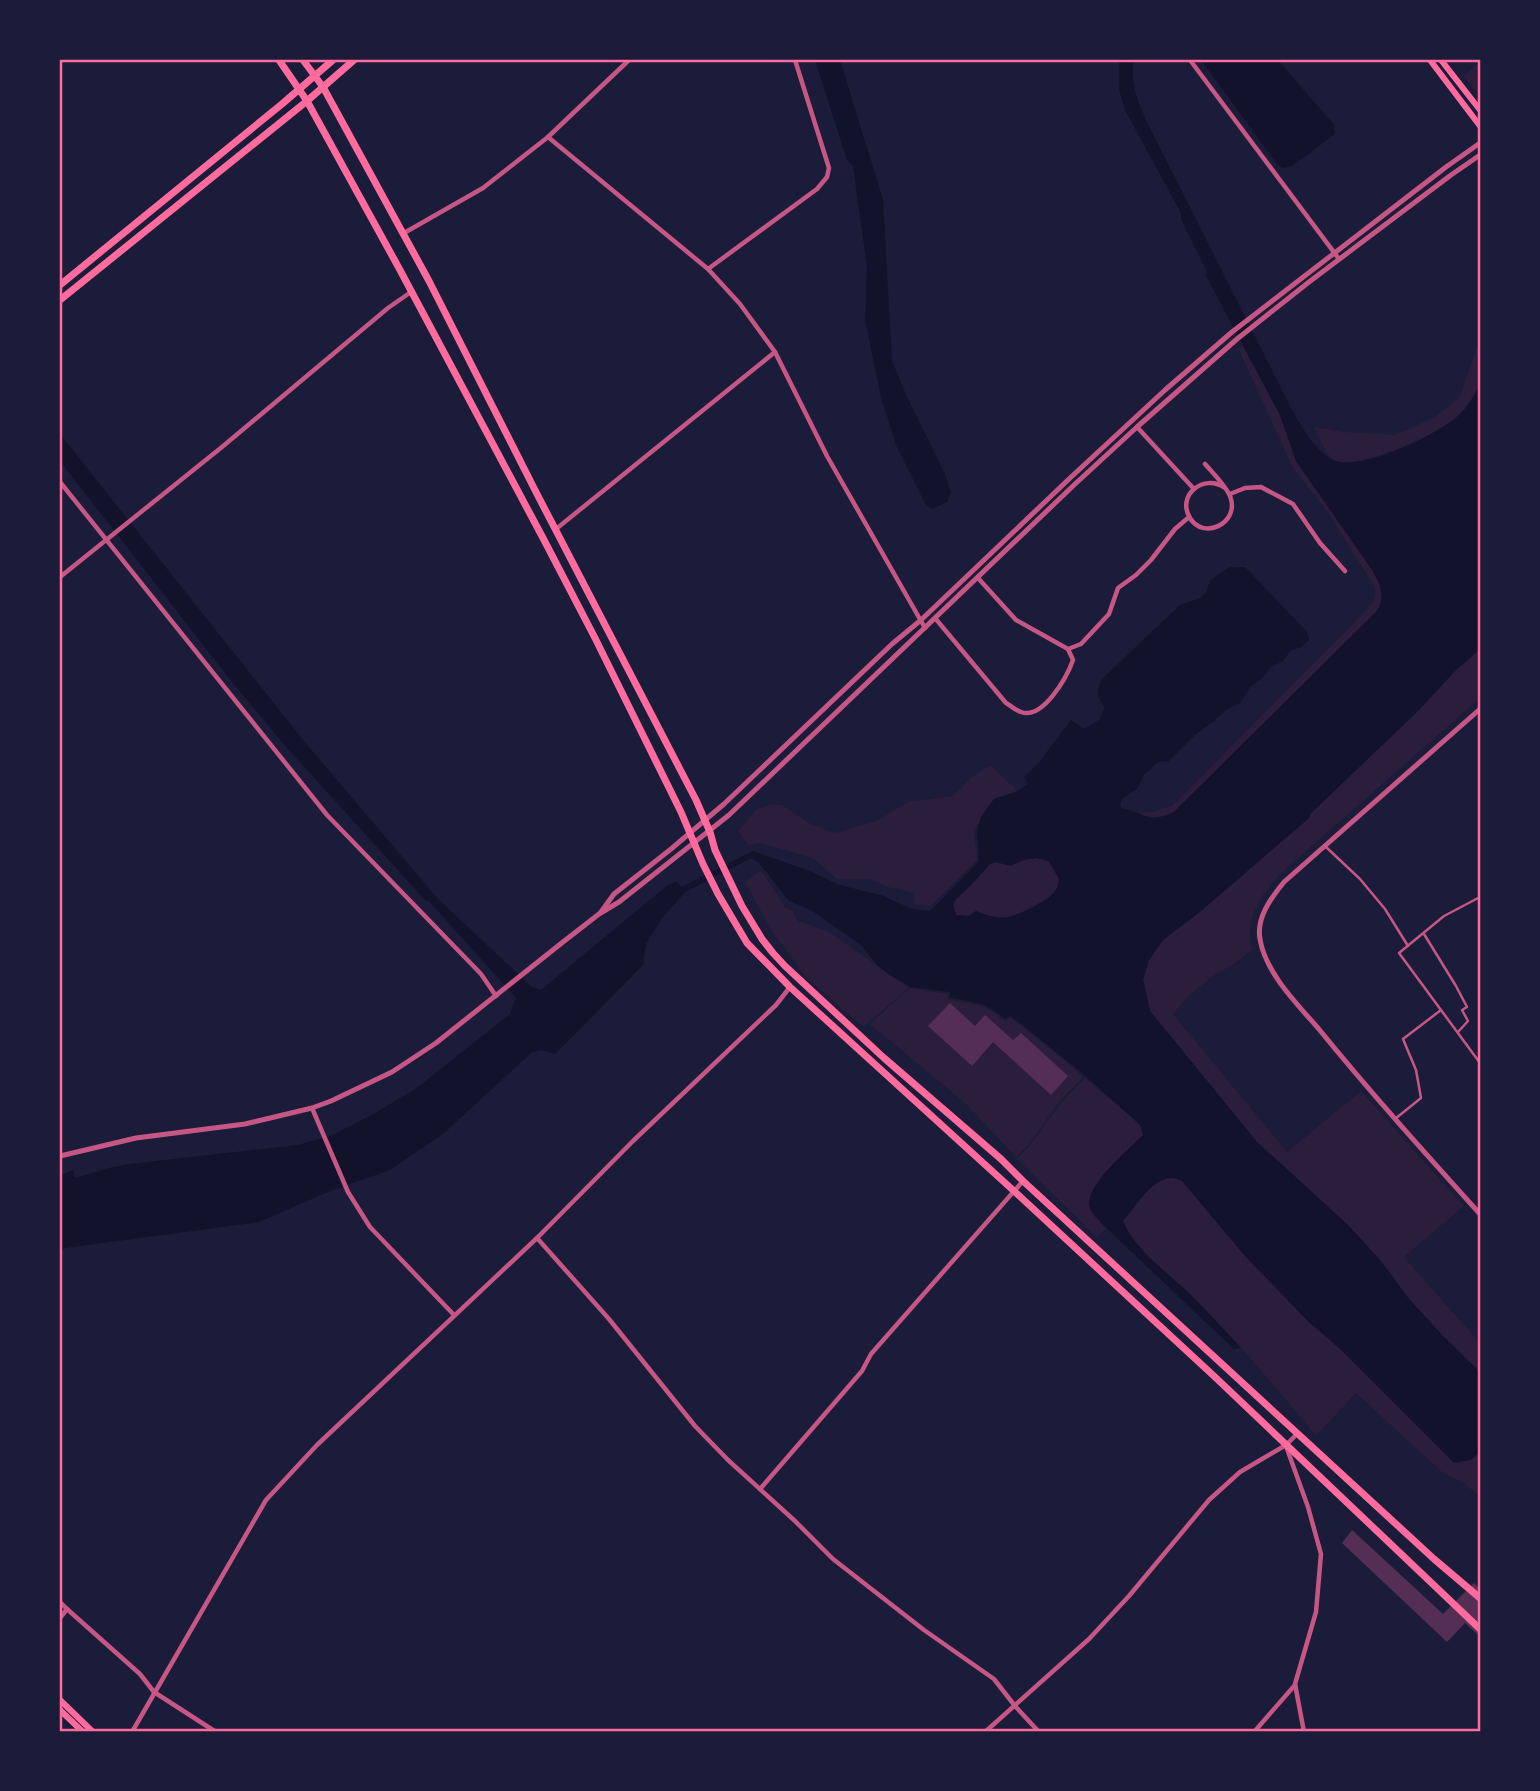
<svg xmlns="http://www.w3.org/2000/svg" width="1540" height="1791" viewBox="0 0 1540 1791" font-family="'Nunito Sans',sans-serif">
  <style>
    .green { fill: #2a1e3b }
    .water { fill: #12122b; fill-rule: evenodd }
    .building { fill: #542f53 }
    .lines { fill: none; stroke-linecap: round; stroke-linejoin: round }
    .service { stroke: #c65784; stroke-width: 2.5 }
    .minor { stroke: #c65784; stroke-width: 4.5 }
    .tertiary { stroke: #c65784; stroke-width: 5 }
    .secondary { stroke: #ff6b9d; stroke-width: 6 }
    .primary { stroke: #ff6b9d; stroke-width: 7 }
    .neatline { fill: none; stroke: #ff6b9d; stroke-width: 2.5 }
  </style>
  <rect width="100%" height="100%" fill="#1b1b3a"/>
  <g class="green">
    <polygon points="1480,62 1480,97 1464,76"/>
    <path d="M1480,339C1480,352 1484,376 1479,387C1472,402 1461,414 1448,424C1430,437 1352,473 1333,459C1326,455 1318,435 1314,427L1344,432L1395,435L1435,417L1459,398Z"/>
    <path d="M1243,346L1280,415L1296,461L1372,569C1380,584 1387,597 1376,612L1174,812C1160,818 1148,821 1135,812H1154L1173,805L1371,605C1376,598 1376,594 1374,586L1329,514L1292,466L1238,348Z"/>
    <path d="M1480,649V698L1289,866C1264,890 1244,913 1252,950L1231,966L1216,974L1189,995L1173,1014L1287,1152L1361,1091L1464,1206L1404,1257L1480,1343V1372L1442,1335L1409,1299L1380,1260L1348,1225L1257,1142L1150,1011L1143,979L1149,960L1163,940L1201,911L1309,818L1310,814L1418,711L1454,672Z"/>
    <polygon points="990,765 1018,791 994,799 974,831 977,860 930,906 915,904 914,893 888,887 869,879 837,879 813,858 760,843 748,845 738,831 756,810 772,804 782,805 809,823 835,833 876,821 908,802 953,796 972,777"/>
    <path d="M1036,858L1049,861L1059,879C1058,885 1057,889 1053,894C1044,902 1020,915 1008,917C997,919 986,915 976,911L969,916L956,915L953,905L955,900L971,885L989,864L996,862L1010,865L1024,860Z"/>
    <polygon points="761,870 785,907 793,911 798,921 825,930 835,936 909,988 863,1027 807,978 771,930 745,882"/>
    <polygon points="910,988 948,994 948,999 985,1007 1005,1021 1010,1017 1064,1060 1083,1077 1059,1102 1029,1144 1016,1157 965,1103 870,1024"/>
    <polygon points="1085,1078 1137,1122 1141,1127 1144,1135 1105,1172 1100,1222 1107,1228 1097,1237 1017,1159 1029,1146 1061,1103"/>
    <path d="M1172,1177L1182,1181L1191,1190L1245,1256L1309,1322L1471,1460L1480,1452V1497L1464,1483L1442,1472L1356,1393L1316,1436C1277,1389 1238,1342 1195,1299C1171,1275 1137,1254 1123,1221C1136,1205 1151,1180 1172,1177Z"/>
  </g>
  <g class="water">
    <polygon points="815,60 840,60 883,200 892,361 907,397 945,474 951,492 947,502 932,509 926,505 896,445 881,397 865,320 867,266 853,166 847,160"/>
    <path d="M1119,60H1133C1131,85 1136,97 1146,120L1290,406C1300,424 1317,457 1339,462C1367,468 1439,434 1459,415C1469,406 1474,395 1480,383V649L1454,672L1418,711L1310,814L1309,818L1201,911L1163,940L1149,960L1143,979L1150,1011L1257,1142L1348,1225L1380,1260L1409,1299L1442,1335L1480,1372V1452L1471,1460L1454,1463L1339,1348L1309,1322L1245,1256L1182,1181C1158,1167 1137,1205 1123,1221C1137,1254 1172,1275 1196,1300C1211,1316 1226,1332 1241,1348L1234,1349L1100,1222C1096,1217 1089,1211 1089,1203C1090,1181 1128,1150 1143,1135L1141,1127L1137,1122L1082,1073L1010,1015L1006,1019L985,1005L950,997V992L911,987L891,976L878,966L861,945L811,910L789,901L759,863L751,858L685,892L662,918L646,944L643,965L555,1054L541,1050L531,1053L443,1134L390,1170L330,1191L259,1222L65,1248L60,1251V1176L73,1170L75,1178L109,1168L129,1164L298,1145L333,1135L377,1112L418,1087L510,1014L516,998L429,901H426L288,749L232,682L60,461V434L303,740L438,899L532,987L541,990L669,884L677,882L682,887L753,851L810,871L839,885L881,895L912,909L930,911L979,861L977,832L981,817L994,799L1018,791L1028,784L1024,777L1040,761L1071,720L1084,729L1099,720L1105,707C1096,697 1096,690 1102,679L1180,605L1200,598L1206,592L1210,581L1220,573L1231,567H1245L1307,632L1309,640L1301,647L1290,651L1283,661L1271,667L1262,678L1250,687L1240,703L1226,710L1214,721L1195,735L1169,761L1158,762L1144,775L1137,789L1122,799L1120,806L1123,809C1147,812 1145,825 1174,812L1376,612C1387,597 1380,584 1372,570L1296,461L1280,415L1205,274L1207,272L1181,219V213L1125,110L1119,89ZM1036,858L1049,861L1059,879C1058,885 1057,889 1053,894C1044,902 1020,915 1008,917C997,919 986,915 976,911L969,916L956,915L953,905L955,900L971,885L990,864L996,862L1010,866L1024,860Z"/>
    <polygon points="1201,60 1230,60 1234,62 1239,60 1278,60 1334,125 1335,134 1292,166 1282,168 1277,164"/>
  </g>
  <g class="building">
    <polygon points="950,1003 975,1026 985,1015 1013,1040 1021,1033 1068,1076 1051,1095 993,1042 972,1066 928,1026"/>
    <polygon points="1352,1530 1443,1614 1474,1583 1480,1589 1480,1637 1465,1623 1447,1642 1342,1543"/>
  </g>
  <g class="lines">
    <g class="service">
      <polyline points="1326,847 1360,879 1385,909 1408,946"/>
      <polyline points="1480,897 1444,916 1399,953 1480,1063"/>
      <polyline points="1424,934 1456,986 1467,1007 1462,1010 1468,1021 1458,1032"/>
      <polyline points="1395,1119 1421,1098 1416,1070 1403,1039 1441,1010"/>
    </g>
    <g class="minor">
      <polyline points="1190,60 1339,259"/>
      <polyline points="548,137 708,269 740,304 775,352 827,456 925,628"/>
      <polyline points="404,233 483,188 548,137 629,60"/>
      <polyline points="708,269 817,189 827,177 829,168 795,60"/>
      <polyline points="1137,427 1194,489"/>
      <path d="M1205,464C1213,473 1229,489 1231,499C1238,524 1203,540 1190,518C1176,495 1204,473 1225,488"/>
      <polyline points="60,482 327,815 481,974 496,996"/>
      <polyline points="1230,494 1245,488 1261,487 1293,504 1320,543 1345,571"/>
      <polyline points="556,529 775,352"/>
      <polyline points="60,577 222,447 388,308 411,292"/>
      <polyline points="978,578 1016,620 1068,649 1081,644 1109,614 1118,588 1136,575 1151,560 1175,529 1189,517"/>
      <path d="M935,618L1006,703C1010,705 1016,711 1021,712C1043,720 1067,677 1073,660L1068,649"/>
      <polyline points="312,1108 348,1192 370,1227 454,1315"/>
      <polyline points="537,1238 609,1319 695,1426 728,1460 795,1521 833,1559 924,1630 994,1679 1015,1706 1039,1732"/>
      <polyline points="1286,1446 1308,1507 1321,1554 1316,1612 1295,1684 1304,1732"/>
      <polyline points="760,1489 862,1371 871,1354 1023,1181"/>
      <polyline points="60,1602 67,1609"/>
      <polyline points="60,1618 67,1609 140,1674 154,1692 216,1732"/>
      <polyline points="132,1732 266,1500 317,1445 537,1238 633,1141 776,1005 790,987"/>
      <polyline points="985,1732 1089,1639 1129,1596 1209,1500 1240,1472 1286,1445 1298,1433"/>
      <polyline points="1254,1732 1295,1685"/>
    </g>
    <g class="tertiary">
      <path d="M1480,709L1284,882C1271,898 1256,918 1260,939C1265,972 1297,1004 1318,1028C1370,1092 1425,1153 1480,1214"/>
      <polyline points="601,912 614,894 671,849 724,804 892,644 921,620 1069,479 1165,390 1232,332 1446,167 1480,143"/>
      <polyline points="60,1156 136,1138 245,1124 312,1108 331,1101 392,1072 436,1043 563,942 599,914 619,902 729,815 1074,485 1137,427 1237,339 1309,282 1451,175 1480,155"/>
    </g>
    <g class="secondary">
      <polyline points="1430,60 1480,126"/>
      <polyline points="1441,60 1480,110"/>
      <polyline points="60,1700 93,1732"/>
      <polyline points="60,1710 83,1732"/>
    </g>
    <g class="primary">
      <polyline points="279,60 307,101 400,270 543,538 595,638 681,812 703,864 718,894 747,943 790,987 1014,1191 1215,1377 1480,1629"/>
      <polyline points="303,60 323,87 340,118 429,281 537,494 696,800 710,832 715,850 742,906 762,939 773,953 785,966 884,1058 1001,1159 1023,1181 1434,1559 1480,1598"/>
      <polyline points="60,285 282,104 333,60"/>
      <polyline points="60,300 307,101 354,60"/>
    </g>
  </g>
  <rect width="1540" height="1791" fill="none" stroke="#1b1b3a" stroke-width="122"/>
  <rect x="61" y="61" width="1418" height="1669" class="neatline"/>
</svg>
